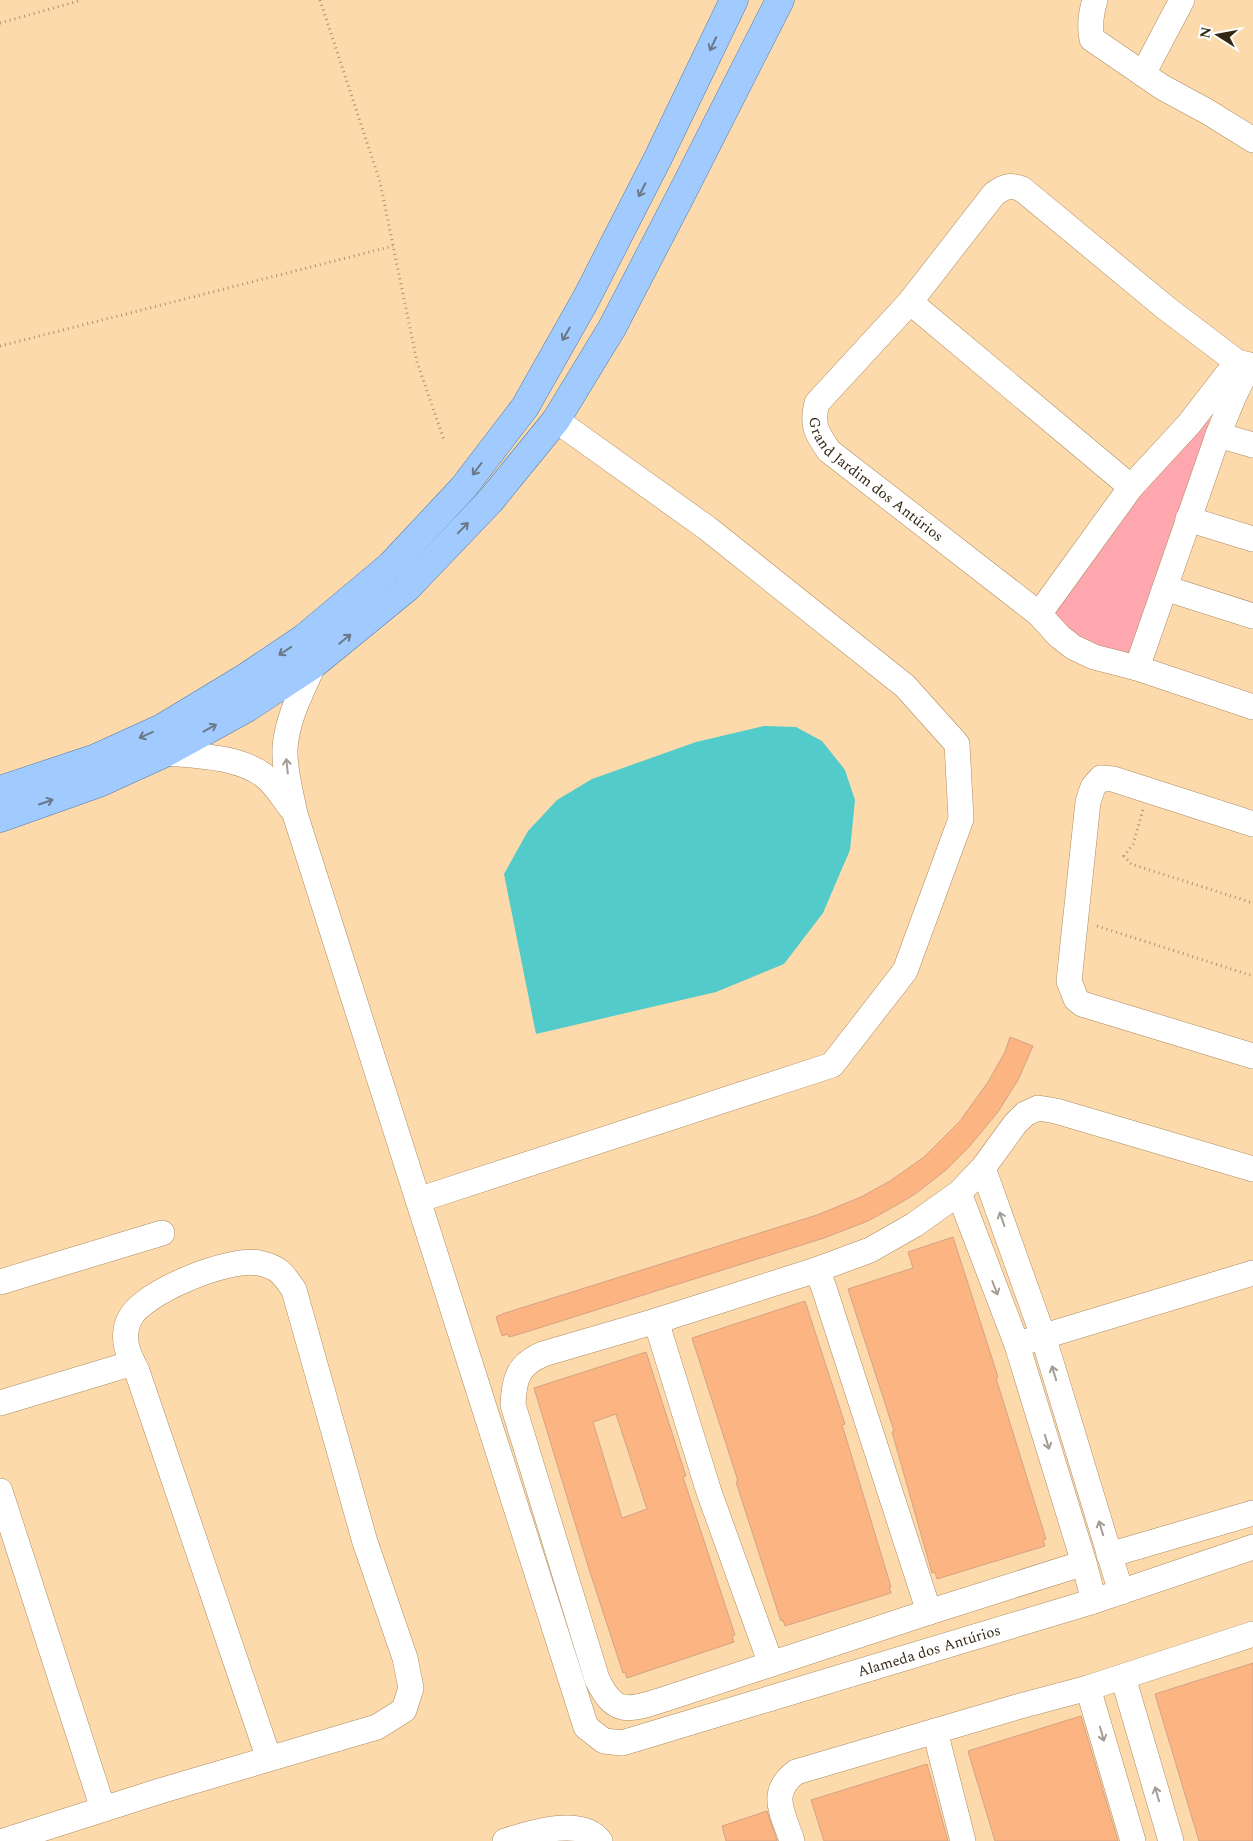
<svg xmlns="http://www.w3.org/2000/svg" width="1253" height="1841" viewBox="0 0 1253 1841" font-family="Spectral,serif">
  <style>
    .green { fill: #fea7ae }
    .water { fill: #52cbca }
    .building { fill: #fdb483; stroke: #d3a384; fill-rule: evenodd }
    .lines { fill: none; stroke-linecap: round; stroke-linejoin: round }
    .minor-casing { stroke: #ad8c60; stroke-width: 26 }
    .major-casing { stroke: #527bac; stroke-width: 29 }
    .path { stroke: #ac926f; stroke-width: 3; stroke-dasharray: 1 4; stroke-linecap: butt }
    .minor { stroke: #fff; stroke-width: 25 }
    .major { stroke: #a1cbfe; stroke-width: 28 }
    .oneway { stroke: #6a7888 }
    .oneway2 { stroke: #a39d95 }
    .labels { text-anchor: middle; stroke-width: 4; stroke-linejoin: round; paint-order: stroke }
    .street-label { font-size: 15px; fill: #332613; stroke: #fff }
  </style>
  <rect width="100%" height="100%" fill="#fddaac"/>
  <polygon class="green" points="1202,418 1208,418 1210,424 1130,657 1066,637 1053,609 1056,595"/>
  <polygon class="water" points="764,726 796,727 822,741 845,770 855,800 850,850 823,913 784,964 716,992 536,1034 504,874 528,831 557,800 592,779 696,742"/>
  <g class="building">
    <polygon points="1010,1037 1033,1046 1018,1080 998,1112 969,1147 946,1170 915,1194 895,1206 868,1221 824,1238 523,1333 509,1337 508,1334 502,1336 496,1317 502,1314 817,1215 861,1197 890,1181 924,1157 960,1121 988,1082 1005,1052"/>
    <polygon points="953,1237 998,1377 996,1378 1046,1539 1043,1540 1045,1546 937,1579 935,1572 932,1573 892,1432 894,1431 848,1289 913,1268 908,1252"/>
    <polygon points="805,1301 845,1424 842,1425 844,1431 891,1587 889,1587 891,1593 785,1626 783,1620 781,1621 776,1606 736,1482 738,1481 692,1338"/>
    <path d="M646,1352L683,1467L686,1476L683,1477L735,1635L732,1636L734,1642L627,1678L625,1672L623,1673L589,1569L534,1388ZM616,1414L647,1509L622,1518L593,1422Z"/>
    <polygon points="1253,1663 1253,1841 1199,1841 1155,1694"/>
    <polygon points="1081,1716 1118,1841 995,1841 968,1751"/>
    <polygon points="927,1764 948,1841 824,1841 811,1800"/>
    <polygon points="767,1811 777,1841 726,1841 722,1826"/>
  </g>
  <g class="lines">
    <g class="minor-casing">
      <g id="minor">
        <path d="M1095,0C1091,13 1089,25 1092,39L1162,87L1208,112L1253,140"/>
        <polyline points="1143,74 1182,0"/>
        <polyline points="910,302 1131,487"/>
        <path id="s1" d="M1253,366L1237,362L1166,308L1022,189C1009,184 1004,187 994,194L910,302L817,403C811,425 817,434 829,451L1039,614L1059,636L1073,647L1094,657L1137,668L1253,707"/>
        <polyline points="1218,435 1253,445"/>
        <polyline points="1188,519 1253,539"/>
        <polyline points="1165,588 1253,616"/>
        <polyline points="1039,614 1131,487 1189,424 1237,362"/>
        <path id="s2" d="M314,664C302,691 287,718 285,748C284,770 291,793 295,814L586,1727L604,1741L622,1743L1094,1601L1253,1547"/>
        <polyline points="1137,668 1218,435 1233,398 1249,365"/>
        <path d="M165,753C197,756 245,756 269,780C277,788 284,799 291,808"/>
        <polyline points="1253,824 1113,779 1101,778 1093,787 1088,802 1069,981 1076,999 1082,1004 1253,1056"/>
        <polyline points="983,1168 1043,1336 1121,1592"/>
        <polyline points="959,1193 1017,1345 1084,1563 1094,1601"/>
        <polyline points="418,1200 832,1065 905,971 961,819 957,744 905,686 707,528 556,420"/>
        <polyline points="816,1270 823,1285 929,1612"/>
        <polyline points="0,1282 162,1233"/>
        <polyline points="656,1321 709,1492 771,1664"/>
        <polyline points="1028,1341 1253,1273"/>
        <polyline points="0,1403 133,1363"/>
        <polyline points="0,1491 103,1809"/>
        <polyline points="1109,1555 1253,1513"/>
        <path d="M1084,1563L929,1612L665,1699C629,1710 615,1717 597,1679L513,1405C514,1378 518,1365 543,1354L656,1321L816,1270L870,1250L914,1225L959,1193L983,1168L1015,1124L1025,1114L1038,1108L1056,1111L1253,1169"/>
        <polyline points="1123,1677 1171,1841"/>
        <polyline points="1088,1688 1133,1841"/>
        <polyline points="935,1731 963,1841"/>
        <path d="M4,1841L160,1791L377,1727L404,1710L411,1688L405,1658L365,1542L294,1290C283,1274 279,1267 259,1263C230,1257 141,1292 129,1320C121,1338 128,1355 137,1371L269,1759"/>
        <path d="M505,1841C531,1833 581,1816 600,1841"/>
        <path d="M792,1841C783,1813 768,1793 796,1772L1017,1707L1088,1688L1253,1634"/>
      </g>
    </g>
    <g class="major-casing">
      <g id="major">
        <polyline points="0,790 96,758 162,728 243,679 304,638 391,565 463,488 525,407 586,299 658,158 734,0"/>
        <polyline points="0,818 99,783 165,753 247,708 314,664 407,588 491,500 556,420 612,328 681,195 780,0"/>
      </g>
    </g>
    <g class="path">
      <polyline points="320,0 380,182 417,362 444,440"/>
      <polyline points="0,23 82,0"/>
      <polyline points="0,346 393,246"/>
      <polyline points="1143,810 1133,844 1124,856 1131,864 1253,903"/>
      <polyline points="1097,926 1253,976"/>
    </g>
    <use href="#minor" class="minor"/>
    <use href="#major" class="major"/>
  </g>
  <defs><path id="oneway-shaft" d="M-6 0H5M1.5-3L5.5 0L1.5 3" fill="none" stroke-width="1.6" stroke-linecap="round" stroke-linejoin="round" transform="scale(1.25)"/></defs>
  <g class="oneway">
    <use href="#oneway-shaft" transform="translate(713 44) rotate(115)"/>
    <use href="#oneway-shaft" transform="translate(642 190) rotate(117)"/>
    <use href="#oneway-shaft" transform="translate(566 334) rotate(120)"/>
    <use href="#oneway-shaft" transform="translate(477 469) rotate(127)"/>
    <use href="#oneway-shaft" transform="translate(463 528) rotate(-46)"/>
    <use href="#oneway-shaft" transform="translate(345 639) rotate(-39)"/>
    <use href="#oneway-shaft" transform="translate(285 651) rotate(146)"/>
    <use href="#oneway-shaft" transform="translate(210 728) rotate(-29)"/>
    <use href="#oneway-shaft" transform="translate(146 735) rotate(156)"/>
    <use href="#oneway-shaft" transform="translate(46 802) rotate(-19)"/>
  </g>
  <g class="oneway2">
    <use href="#oneway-shaft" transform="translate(287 766) rotate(-96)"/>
    <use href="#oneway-shaft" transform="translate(1002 1219) rotate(-109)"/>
    <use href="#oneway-shaft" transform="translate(995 1288) rotate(69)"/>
    <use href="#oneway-shaft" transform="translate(1054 1373) rotate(-107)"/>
    <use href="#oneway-shaft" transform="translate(1047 1442) rotate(73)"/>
    <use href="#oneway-shaft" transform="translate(1101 1528) rotate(-107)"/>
    <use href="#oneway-shaft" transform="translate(1102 1734) rotate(74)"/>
    <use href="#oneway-shaft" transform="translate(1157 1794) rotate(-106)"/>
  </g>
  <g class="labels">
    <g class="street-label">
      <text dy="5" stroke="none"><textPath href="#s1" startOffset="701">Grand Jardim dos Antúrios</textPath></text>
      <text dy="5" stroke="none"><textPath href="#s2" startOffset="1476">Alameda dos Antúrios</textPath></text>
    </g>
  </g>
  <g transform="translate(1218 35) rotate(281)" stroke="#ffffff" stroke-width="4" paint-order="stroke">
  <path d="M0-4L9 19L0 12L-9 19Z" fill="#332613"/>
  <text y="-8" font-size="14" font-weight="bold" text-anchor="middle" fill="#332613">N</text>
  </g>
</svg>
